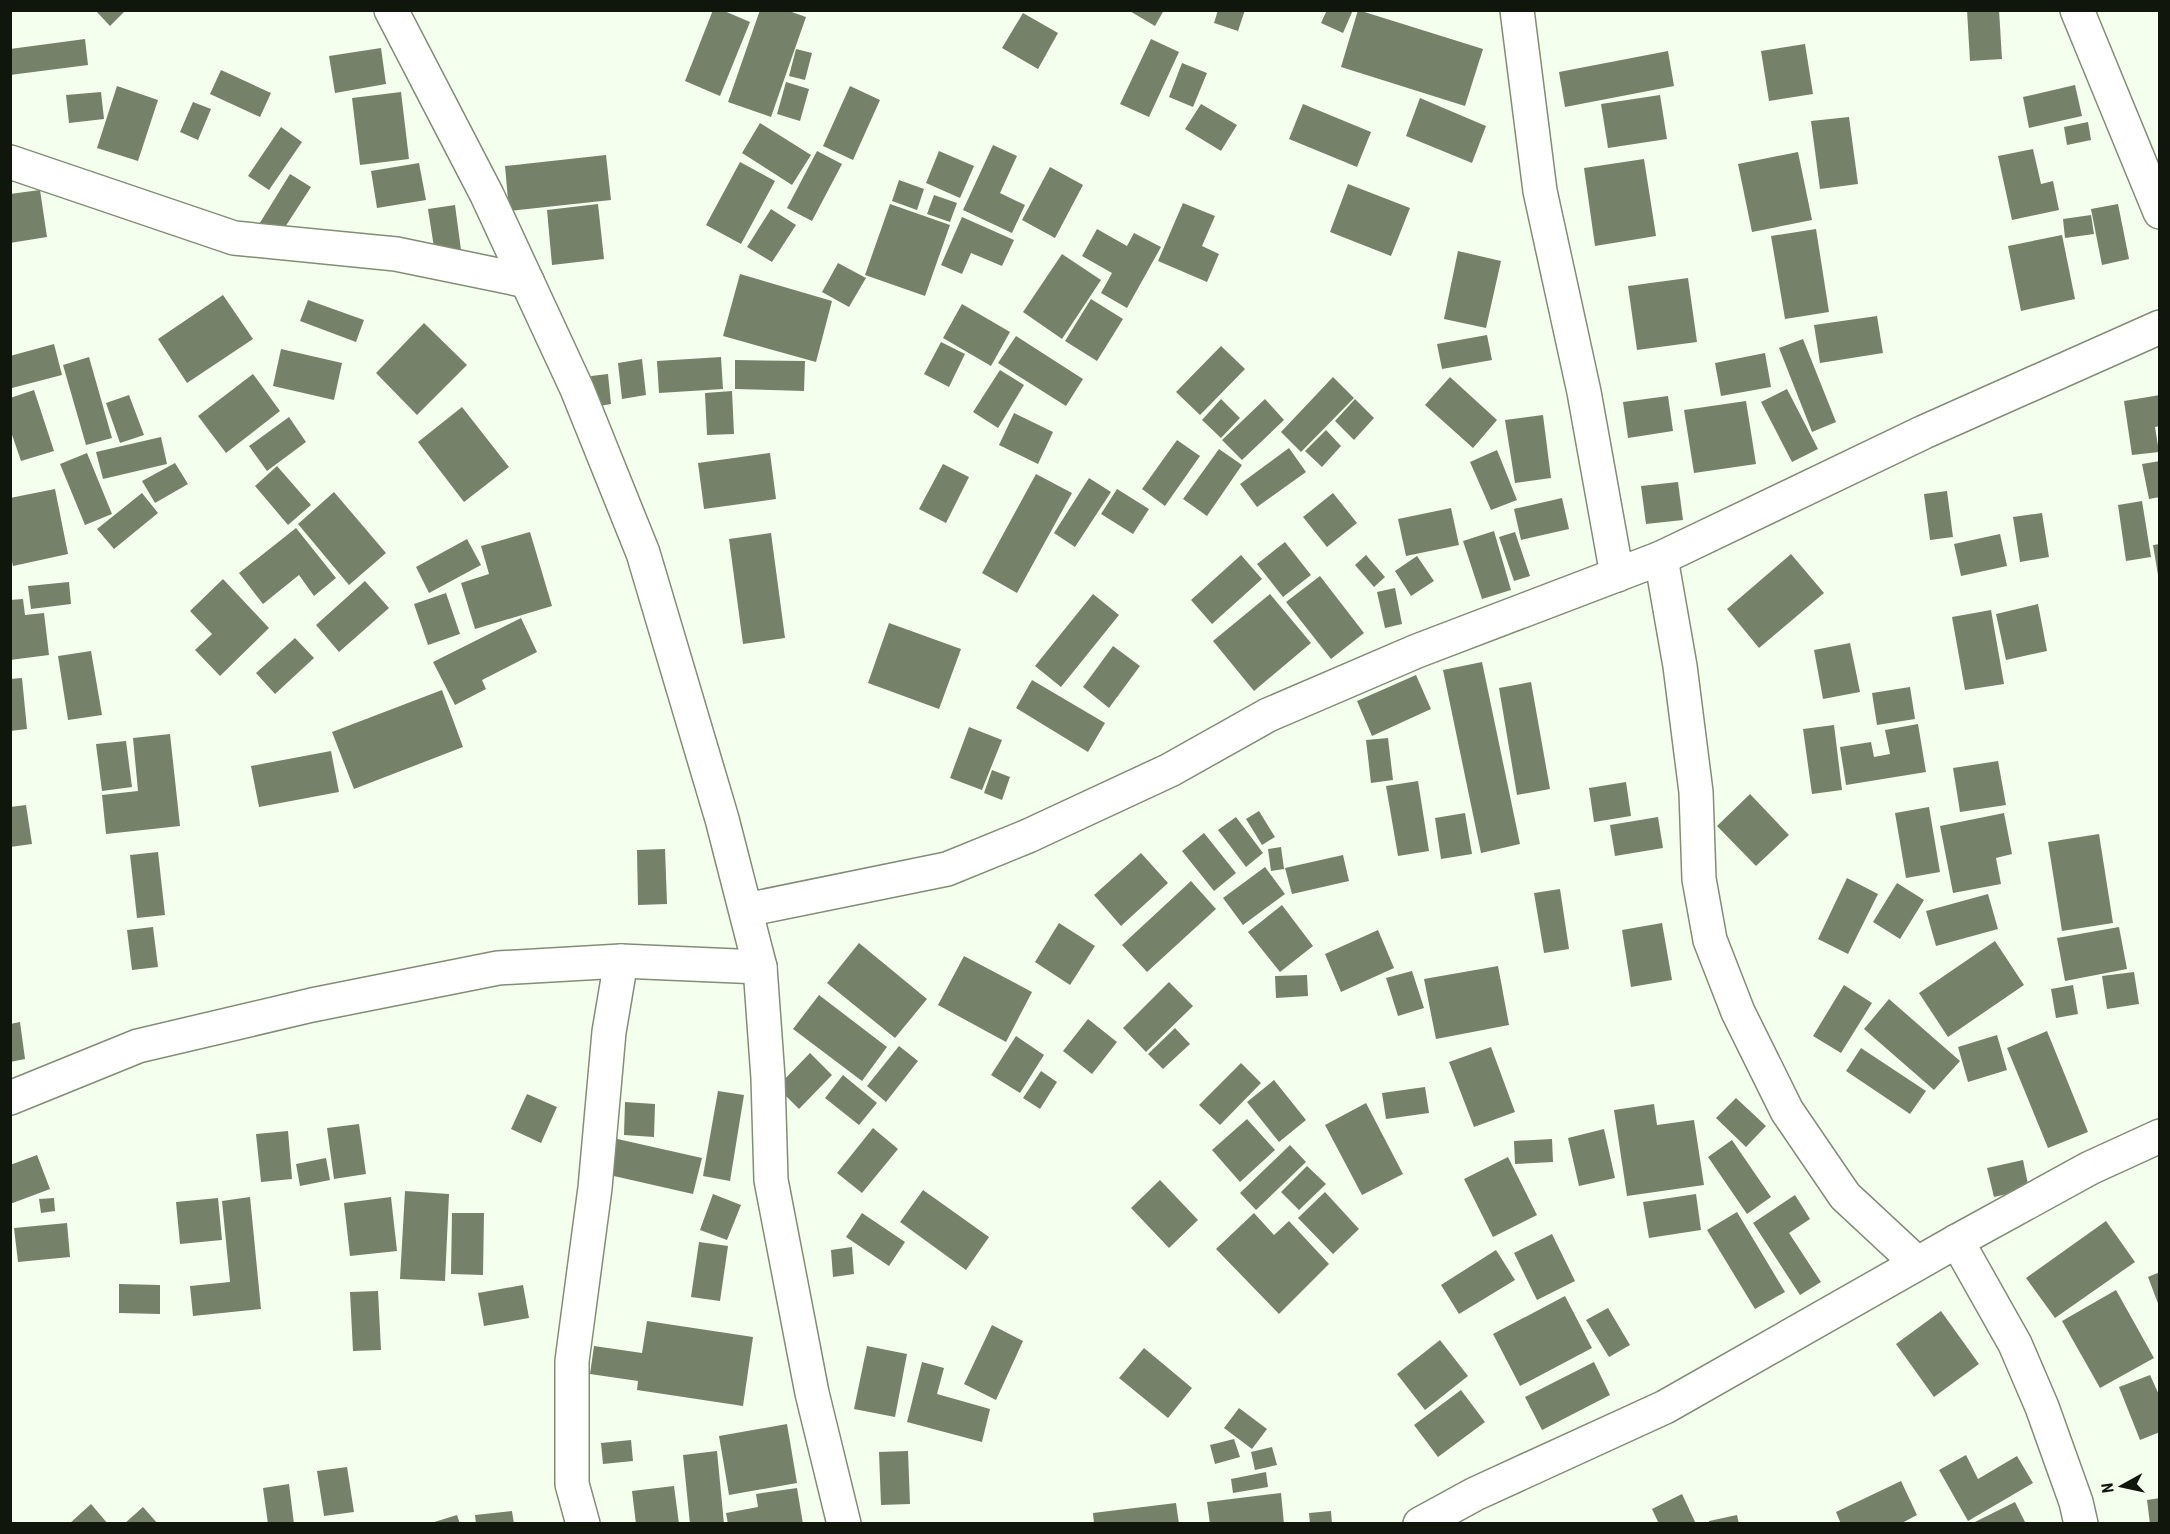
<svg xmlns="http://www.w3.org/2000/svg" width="2170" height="1534" viewBox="0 0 2170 1534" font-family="'Roboto Condensed',sans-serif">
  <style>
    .building { fill: #758269 }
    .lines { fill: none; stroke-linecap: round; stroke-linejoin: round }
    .minor-casing { stroke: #808e75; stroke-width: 36 }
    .minor { stroke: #fff; stroke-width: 33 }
  </style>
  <rect width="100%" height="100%" fill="#f5ffee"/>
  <g class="building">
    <polygon points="95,10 126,10 110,26"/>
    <polygon points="713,10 722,10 750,22 720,96 685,81"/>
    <polygon points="760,10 786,10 806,17 771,117 728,102"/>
    <polygon points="1128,10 1164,10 1155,26"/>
    <polygon points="1218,10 1245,10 1238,31 1214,23"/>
    <polygon points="1327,10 1353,10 1343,33 1321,23"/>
    <polygon points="1358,10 1483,49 1465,106 1341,67"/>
    <polygon points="1967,10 1999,10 2002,59 1970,61"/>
    <polygon points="1023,13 1058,33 1038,69 1002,48"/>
    <polygon points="85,39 88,65 10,75 10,49"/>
    <polygon points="1151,39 1179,52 1149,117 1120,104"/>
    <polygon points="1805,44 1813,94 1769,101 1761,51"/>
    <polygon points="381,48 386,84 335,93 329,56"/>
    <polygon points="796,49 812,53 805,80 789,76"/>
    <polygon points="1668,51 1674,86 1565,107 1559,72"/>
    <polygon points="1182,63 1207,73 1193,107 1169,97"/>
    <polygon points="221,70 271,93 260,117 210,94"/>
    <polygon points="786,82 809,89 800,121 777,114"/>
    <polygon points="2075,85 2082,116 2029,128 2023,97"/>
    <polygon points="117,86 158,100 138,161 97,148"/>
    <polygon points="850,86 880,100 853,160 823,146"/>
    <polygon points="101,92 104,119 69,123 66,95"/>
    <polygon points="401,92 409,159 360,165 352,98"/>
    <polygon points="1660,95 1667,139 1608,148 1601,104"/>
    <polygon points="1420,98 1486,126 1472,163 1406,136"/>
    <polygon points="193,102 211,109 198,140 180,132"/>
    <polygon points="1201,104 1237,125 1221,151 1185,129"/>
    <polygon points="1303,104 1371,132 1357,167 1289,139"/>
    <polygon points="1849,117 1858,184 1820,189 1811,121"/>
    <polygon points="2088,122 2091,140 2067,145 2064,127"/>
    <polygon points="760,123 811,155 792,185 742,153"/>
    <polygon points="281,127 302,142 269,190 248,176"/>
    <polygon points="993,145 1017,156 1000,193 1025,205 1012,233 963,210"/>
    <polygon points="2033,149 2041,184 2053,181 2059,210 2012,220 1998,156"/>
    <polygon points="817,151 842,164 812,221 787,208"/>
    <polygon points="939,151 974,166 960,198 926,183"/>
    <polygon points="1798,152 1812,220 1752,232 1738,164"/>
    <polygon points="606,155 611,200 509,211 505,166"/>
    <polygon points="1644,159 1656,236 1595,246 1584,168"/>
    <polygon points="740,162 775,181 741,244 706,225"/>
    <polygon points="419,163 426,200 377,208 371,171"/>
    <polygon points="1050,167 1083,185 1055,238 1022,220"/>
    <polygon points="290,174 311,187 278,238 258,226"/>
    <polygon points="899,180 924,189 917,210 892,201"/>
    <polygon points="1348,184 1410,208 1391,256 1330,232"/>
    <polygon points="40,190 47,237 10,243 10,194"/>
    <polygon points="934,195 957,203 950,222 927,214"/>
    <polygon points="1183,203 1215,216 1202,246 1219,254 1207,282 1158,261"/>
    <polygon points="598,204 604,259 552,265 547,210"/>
    <polygon points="890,204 950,225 925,296 865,275"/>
    <polygon points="2118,204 2129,259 2102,265 2091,209"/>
    <polygon points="455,205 461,250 435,254 428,209"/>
    <polygon points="771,209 796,225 772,262 747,247"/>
    <polygon points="2091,215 2094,234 2065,238 2063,219"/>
    <polygon points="962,217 1014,240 1002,266 971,253 962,274 941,265"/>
    <polygon points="1097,229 1127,246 1134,233 1161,247 1127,308 1101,293 1112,273 1082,256"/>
    <polygon points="1816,229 1829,312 1785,319 1771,236"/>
    <polygon points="2062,235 2075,299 2021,311 2008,246"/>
    <polygon points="1458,251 1501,261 1486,328 1444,319"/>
    <polygon points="1062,254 1101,280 1062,339 1023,312"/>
    <polygon points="838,263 866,278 849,307 822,292"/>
    <polygon points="740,274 832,301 816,362 723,336"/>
    <polygon points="1688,278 1697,342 1637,350 1628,286"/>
    <polygon points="223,295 253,339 187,383 158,339"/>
    <polygon points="1091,299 1123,319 1097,361 1065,341"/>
    <polygon points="308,300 364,320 356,342 300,321"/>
    <polygon points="962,304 1010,332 991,366 943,338"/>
    <polygon points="1877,316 1883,353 1820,363 1814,325"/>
    <polygon points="424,323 467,365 417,415 376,373"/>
    <polygon points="1487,335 1492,360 1442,369 1437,344"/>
    <polygon points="1016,336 1083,379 1066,406 998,363"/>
    <polygon points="1803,339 1836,422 1812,432 1779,348"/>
    <polygon points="941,342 965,354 949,387 924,374"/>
    <polygon points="54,344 62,375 12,388 10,356"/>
    <polygon points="1221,346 1245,369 1200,415 1176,392"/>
    <polygon points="281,349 342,363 334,400 273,386"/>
    <polygon points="1765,353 1771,387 1721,396 1715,363"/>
    <polygon points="89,357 112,438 86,445 63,365"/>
    <polygon points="721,357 723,389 659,393 657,361"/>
    <polygon points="642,359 646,395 622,399 618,363"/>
    <polygon points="735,360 805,361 804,391 735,389"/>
    <polygon points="1000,370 1024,385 998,428 973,412"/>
    <polygon points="253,374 280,411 226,453 198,416"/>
    <polygon points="608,374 611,404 594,407 591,376"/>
    <polygon points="1333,377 1354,398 1301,452 1281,432"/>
    <polygon points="1450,377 1497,420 1473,448 1425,405"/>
    <polygon points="1787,389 1818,449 1792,462 1761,402"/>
    <polygon points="34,390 54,451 21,461 10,429 10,398"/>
    <polygon points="732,391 734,434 707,435 705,393"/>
    <polygon points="129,395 144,435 120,443 106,403"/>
    <polygon points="2160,395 2160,426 2155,427 2159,452 2132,455 2124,401"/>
    <polygon points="1668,396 1673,431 1628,438 1623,402"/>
    <polygon points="1221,399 1240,418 1221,438 1202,420"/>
    <polygon points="1265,399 1284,420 1242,460 1222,440"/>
    <polygon points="1355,399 1374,418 1354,440 1335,421"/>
    <polygon points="1746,401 1756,464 1694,473 1684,410"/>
    <polygon points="462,407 509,467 464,502 418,442"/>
    <polygon points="1014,413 1053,432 1038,464 999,445"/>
    <polygon points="1543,415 1551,478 1515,483 1505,420"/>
    <polygon points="289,417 306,442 267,471 249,446"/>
    <polygon points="1326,430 1341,446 1322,467 1305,451"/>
    <polygon points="161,437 167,464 103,479 96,452"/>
    <polygon points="1177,440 1200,456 1165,506 1142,489"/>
    <polygon points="1289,448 1306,472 1257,507 1240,484"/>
    <polygon points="1219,449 1242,465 1207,516 1183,499"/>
    <polygon points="1497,450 1517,500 1491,510 1470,462"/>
    <polygon points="87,453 112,514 85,525 60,464"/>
    <polygon points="770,453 776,499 704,509 698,463"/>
    <polygon points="2160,461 2160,497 2149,499 2142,464"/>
    <polygon points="175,463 188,484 155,503 142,481"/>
    <polygon points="943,464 969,477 946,523 919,509"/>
    <polygon points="277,466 311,505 288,525 255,486"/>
    <polygon points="1036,474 1072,493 1017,593 982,573"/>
    <polygon points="1089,478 1111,492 1075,547 1054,533"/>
    <polygon points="1678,482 1683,520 1646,524 1641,486"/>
    <polygon points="55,489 68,554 13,566 10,553 10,498"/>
    <polygon points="1117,489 1149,509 1133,534 1101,514"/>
    <polygon points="1947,491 1953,537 1930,540 1924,494"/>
    <polygon points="334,492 386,553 349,585 298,524"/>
    <polygon points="142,493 158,513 114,549 97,529"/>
    <polygon points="1333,493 1357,523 1327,547 1303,517"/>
    <polygon points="1562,498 1569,529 1521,540 1514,509"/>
    <polygon points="2142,501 2151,557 2126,561 2118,505"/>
    <polygon points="1451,508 1459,545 1406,556 1398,519"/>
    <polygon points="2042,513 2049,557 2020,562 2013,517"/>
    <polygon points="296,528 336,578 314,596 299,575 263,604 239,573"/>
    <polygon points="1494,531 1511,590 1482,599 1463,541"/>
    <polygon points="530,532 552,606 475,629 461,583 489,574 481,546"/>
    <polygon points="1515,532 1530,576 1514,581 1499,537"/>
    <polygon points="771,533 785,638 743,644 729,539"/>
    <polygon points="2000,534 2007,566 1961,576 1954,544"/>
    <polygon points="467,539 481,565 429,593 416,567"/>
    <polygon points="1285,542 1311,575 1283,597 1257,564"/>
    <polygon points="2160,544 2160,574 2158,575 2153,545"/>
    <polygon points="1791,554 1824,593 1759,648 1727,609"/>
    <polygon points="1241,555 1262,579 1212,624 1191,600"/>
    <polygon points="1366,555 1385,577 1374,587 1355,565"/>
    <polygon points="1417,556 1434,581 1411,596 1395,571"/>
    <polygon points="1320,576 1364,633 1331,659 1286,602"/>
    <polygon points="223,579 269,628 220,676 195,650 212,634 190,611"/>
    <polygon points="365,581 389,608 339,652 316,625"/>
    <polygon points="69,582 71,604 31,609 28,586"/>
    <polygon points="1395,588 1402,624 1385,628 1377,592"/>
    <polygon points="446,593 460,634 428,645 414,604"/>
    <polygon points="1093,594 1119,615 1061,687 1035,666"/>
    <polygon points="1270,594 1311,643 1254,691 1213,641"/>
    <polygon points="23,599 25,615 44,613 49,655 10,660 10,600"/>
    <polygon points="2038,604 2047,651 2006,660 1996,614"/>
    <polygon points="1991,610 2004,684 1965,690 1952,617"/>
    <polygon points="521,618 537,652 482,680 486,689 455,705 433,662"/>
    <polygon points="889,623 961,649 939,709 868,683"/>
    <polygon points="295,638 314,658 275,694 256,673"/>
    <polygon points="1850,643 1860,692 1823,699 1814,650"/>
    <polygon points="1113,646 1140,666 1109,708 1083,687"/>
    <polygon points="91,651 102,715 68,720 58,656"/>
    <polygon points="1482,662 1520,844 1481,853 1443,670"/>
    <polygon points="1416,675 1431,709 1372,736 1357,701"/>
    <polygon points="22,678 27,729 10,731 10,679"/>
    <polygon points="1032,680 1105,723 1088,752 1016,708"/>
    <polygon points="1531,682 1550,789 1517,795 1499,688"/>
    <polygon points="1910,687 1915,719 1877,725 1872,693"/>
    <polygon points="442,690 463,747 354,789 332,732"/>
    <polygon points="1918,724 1926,772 1846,785 1840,747 1871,742 1874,757 1890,754 1885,730"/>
    <polygon points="1834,725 1842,790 1812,794 1803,729"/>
    <polygon points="969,727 1002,740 982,790 950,778"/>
    <polygon points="170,734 180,826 106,834 102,795 138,791 133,738"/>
    <polygon points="1388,738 1393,780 1371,783 1366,740"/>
    <polygon points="126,741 132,787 102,791 96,744"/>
    <polygon points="331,751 339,792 259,807 251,766"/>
    <polygon points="1998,761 2006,805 1960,812 1953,768"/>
    <polygon points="992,770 1010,777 1002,800 984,793"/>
    <polygon points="1418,781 1429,851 1398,856 1386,786"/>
    <polygon points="1626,782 1631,816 1594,822 1589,788"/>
    <polygon points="1750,794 1789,835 1756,866 1717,826"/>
    <polygon points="26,805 32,844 10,847 10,807"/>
    <polygon points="1929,807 1940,872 1906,878 1895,813"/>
    <polygon points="1259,811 1275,837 1262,845 1246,819"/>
    <polygon points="1465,813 1472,854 1441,859 1435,818"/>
    <polygon points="2004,813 2012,854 1996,858 2001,884 1953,893 1940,826"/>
    <polygon points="1236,817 1263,853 1246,867 1218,830"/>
    <polygon points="1658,817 1663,848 1615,856 1610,825"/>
    <polygon points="1204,833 1236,873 1214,891 1182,851"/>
    <polygon points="2099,834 2113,923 2062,931 2048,842"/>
    <polygon points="1281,847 1284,869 1271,871 1268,849"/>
    <polygon points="665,849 667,904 638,905 637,850"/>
    <polygon points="158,852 165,915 137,918 130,855"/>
    <polygon points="1141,853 1168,883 1121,926 1094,895"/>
    <polygon points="1343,855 1349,881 1292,894 1285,868"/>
    <polygon points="1265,867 1285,894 1243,925 1223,898"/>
    <polygon points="1847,878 1878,894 1848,954 1818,939"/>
    <polygon points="1191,881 1216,909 1147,972 1122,945"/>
    <polygon points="1897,883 1924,900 1900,939 1873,922"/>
    <polygon points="1560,889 1569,949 1544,953 1534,893"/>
    <polygon points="1988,894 1998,929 1936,946 1926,911"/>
    <polygon points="1282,905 1313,946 1280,972 1248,932"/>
    <polygon points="1059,923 1095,946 1070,985 1035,962"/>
    <polygon points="1662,923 1672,980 1631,987 1622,930"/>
    <polygon points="153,927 158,967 132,970 127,930"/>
    <polygon points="2119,927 2127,969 2065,981 2057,938"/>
    <polygon points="1378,930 1394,968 1341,992 1325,954"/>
    <polygon points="1995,941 2024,985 1948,1037 1919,993"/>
    <polygon points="859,943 927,999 895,1038 827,983"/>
    <polygon points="964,956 1032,992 1006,1042 938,1005"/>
    <polygon points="1498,966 1509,1025 1436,1039 1424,979"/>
    <polygon points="1412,971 1424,1008 1398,1016 1386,978"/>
    <polygon points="2134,972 2139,1004 2107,1009 2102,976"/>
    <polygon points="1307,975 1308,996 1276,998 1275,976"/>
    <polygon points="1169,982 1193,1006 1146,1052 1123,1028"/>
    <polygon points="1844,985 1872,1003 1841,1053 1813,1036"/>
    <polygon points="2073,985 2078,1014 2056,1018 2051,989"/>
    <polygon points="819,995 887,1047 862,1081 793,1029"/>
    <polygon points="1889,999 1960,1061 1934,1090 1864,1029"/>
    <polygon points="1088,1019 1117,1042 1092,1074 1063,1051"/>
    <polygon points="20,1022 25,1059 10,1062 10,1024"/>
    <polygon points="1175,1028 1190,1044 1163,1069 1148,1054"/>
    <polygon points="2047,1031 2088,1132 2048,1148 2007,1048"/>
    <polygon points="1997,1035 2007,1070 1968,1082 1958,1047"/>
    <polygon points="1016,1036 1044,1055 1020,1093 991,1075"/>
    <polygon points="899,1046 918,1061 886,1102 867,1086"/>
    <polygon points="1491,1047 1515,1112 1474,1127 1449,1062"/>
    <polygon points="1861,1048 1926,1091 1910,1114 1846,1071"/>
    <polygon points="810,1053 832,1075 799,1109 777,1087"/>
    <polygon points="1241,1063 1261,1083 1220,1125 1199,1105"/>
    <polygon points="1041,1071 1057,1082 1040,1109 1023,1098"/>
    <polygon points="843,1075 877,1103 859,1125 825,1098"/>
    <polygon points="1274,1080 1306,1120 1279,1142 1247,1102"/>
    <polygon points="1425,1087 1429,1113 1386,1119 1382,1093"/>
    <polygon points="718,1091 744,1095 730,1181 703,1176"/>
    <polygon points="527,1094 557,1107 541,1143 511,1129"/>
    <polygon points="1736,1098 1766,1126 1746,1147 1716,1118"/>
    <polygon points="625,1102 655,1104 654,1137 624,1135"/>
    <polygon points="1366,1103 1403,1174 1362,1195 1325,1125"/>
    <polygon points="1654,1104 1657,1125 1694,1120 1704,1185 1627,1196 1614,1110"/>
    <polygon points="1247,1119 1275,1150 1240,1182 1212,1150"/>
    <polygon points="359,1124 366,1174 334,1179 327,1128"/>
    <polygon points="873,1128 898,1149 862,1193 837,1173"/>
    <polygon points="1604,1129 1615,1178 1579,1186 1568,1138"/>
    <polygon points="288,1131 292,1179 261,1182 256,1134"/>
    <polygon points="613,1138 702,1158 693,1194 605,1174"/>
    <polygon points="1552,1139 1553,1162 1515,1164 1514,1141"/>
    <polygon points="1732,1140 1771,1197 1747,1214 1708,1157"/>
    <polygon points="1290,1145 1306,1162 1256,1210 1240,1193"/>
    <polygon points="37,1155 50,1189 10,1204 10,1165"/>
    <polygon points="1508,1157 1537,1215 1493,1237 1464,1179"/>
    <polygon points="326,1158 330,1180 300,1186 296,1164"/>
    <polygon points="2023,1160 2029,1189 1994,1197 1987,1168"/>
    <polygon points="1307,1166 1326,1184 1299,1210 1281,1192"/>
    <polygon points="1160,1180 1198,1220 1169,1248 1131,1208"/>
    <polygon points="923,1190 989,1237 966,1270 900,1222"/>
    <polygon points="405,1191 449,1194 445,1281 400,1279"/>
    <polygon points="1325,1192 1359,1229 1333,1254 1298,1218"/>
    <polygon points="713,1194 741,1205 727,1240 700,1230"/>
    <polygon points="1696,1194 1701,1230 1649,1238 1643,1202"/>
    <polygon points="1795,1195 1810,1219 1789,1233 1821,1282 1800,1295 1753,1223"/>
    <polygon points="250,1197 261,1309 193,1316 190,1286 230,1282 222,1201"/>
    <polygon points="391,1197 397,1251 350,1256 344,1203"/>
    <polygon points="54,1198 55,1211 41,1213 39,1199"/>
    <polygon points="218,1198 222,1240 180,1244 176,1202"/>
    <polygon points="1737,1212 1785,1292 1755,1309 1707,1230"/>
    <polygon points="452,1213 484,1213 483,1275 451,1274"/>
    <polygon points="862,1213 905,1242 889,1266 846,1237"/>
    <polygon points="1254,1213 1274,1235 1289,1221 1329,1264 1279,1314 1216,1249"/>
    <polygon points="2106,1221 2135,1262 2055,1318 2026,1278"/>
    <polygon points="67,1223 70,1257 18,1262 14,1228"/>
    <polygon points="1552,1234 1575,1281 1537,1300 1514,1253"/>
    <polygon points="699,1242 728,1246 720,1301 691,1297"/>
    <polygon points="852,1247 854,1274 833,1277 831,1250"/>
    <polygon points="1496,1250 1515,1280 1459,1314 1441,1285"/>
    <polygon points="2160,1272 2160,1306 2159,1306 2148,1277"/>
    <polygon points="119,1284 160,1285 160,1314 119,1313"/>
    <polygon points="523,1285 529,1318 484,1326 478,1293"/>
    <polygon points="2116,1290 2154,1358 2100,1388 2062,1321"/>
    <polygon points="378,1291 381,1350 353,1351 350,1292"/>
    <polygon points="1565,1296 1592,1348 1520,1386 1493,1334"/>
    <polygon points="1608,1308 1630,1345 1609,1357 1586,1320"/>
    <polygon points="1941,1311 1979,1364 1934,1397 1896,1344"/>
    <polygon points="647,1321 753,1337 743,1406 637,1390 638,1381 590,1374 594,1346 642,1353"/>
    <polygon points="992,1325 1023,1341 996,1400 964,1384"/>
    <polygon points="1440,1340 1468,1376 1425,1410 1397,1374"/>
    <polygon points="867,1346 907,1354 895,1417 854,1409"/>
    <polygon points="1144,1348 1192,1388 1168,1418 1119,1378"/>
    <polygon points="922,1362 944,1368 937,1394 990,1409 982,1442 907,1422"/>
    <polygon points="1594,1362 1610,1395 1542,1430 1525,1397"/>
    <polygon points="2150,1375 2160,1397 2160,1432 2140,1440 2119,1387"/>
    <polygon points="1461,1390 1485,1422 1438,1457 1414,1425"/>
    <polygon points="1239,1408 1267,1429 1252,1449 1224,1428"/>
    <polygon points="787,1424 797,1483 729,1495 719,1436"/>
    <polygon points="1234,1439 1240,1457 1215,1464 1210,1445"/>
    <polygon points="631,1440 633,1461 603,1464 601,1443"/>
    <polygon points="1272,1447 1277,1465 1255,1470 1251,1452"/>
    <polygon points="717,1451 724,1524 690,1524 683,1455"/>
    <polygon points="908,1451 910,1504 881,1505 879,1452"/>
    <polygon points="1966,1455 1978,1479 2017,1456 2033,1483 1968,1521 1939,1470"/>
    <polygon points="347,1467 354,1512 324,1516 317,1471"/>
    <polygon points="1266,1472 1268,1487 1233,1493 1231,1479"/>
    <polygon points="1901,1481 1917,1515 1900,1524 1841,1524 1836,1512"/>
    <polygon points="289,1484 294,1524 268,1524 263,1488"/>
    <polygon points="674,1486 679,1524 636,1524 632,1491"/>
    <polygon points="797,1488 803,1524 728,1524 726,1513 758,1507 756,1494"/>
    <polygon points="1281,1493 1284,1524 1210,1524 1207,1502"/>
    <polygon points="1682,1494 1696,1524 1659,1524 1652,1509"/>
    <polygon points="2160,1498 2160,1524 2150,1524 2147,1500"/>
    <polygon points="2015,1502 2026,1524 1971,1524"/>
    <polygon points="1176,1503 1179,1524 1094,1524 1093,1513"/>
    <polygon points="91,1504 108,1524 69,1524"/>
    <polygon points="143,1507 158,1524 124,1524"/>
    <polygon points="512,1511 514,1524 476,1524 475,1515"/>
    <polygon points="1331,1511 1332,1524 1310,1524 1309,1513"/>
    <polygon points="457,1515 460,1524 431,1524 431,1523"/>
    <polygon points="1737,1515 1739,1524 1709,1524 1709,1521"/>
  </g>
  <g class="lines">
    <g class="minor-casing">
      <g id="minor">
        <polyline points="391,10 487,195 577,389 643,553 722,819 760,967 768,1078 771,1180 812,1393 844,1524"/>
        <polyline points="1517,10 1540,191 1584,392 1617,575"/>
        <polyline points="2077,10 2160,212"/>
        <polyline points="10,162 234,238 396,254 527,281"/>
        <polyline points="1661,558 1680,666 1696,792 1699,879 1710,940 1738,1012 1787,1111 1845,1196 1917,1263"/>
        <polyline points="746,910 947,869 1028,836 1170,770 1268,715 1417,651 1661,558 1924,432 2160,327"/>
        <polyline points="10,1098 138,1046 312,1005 498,968 621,961 760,967"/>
        <polyline points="1957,1241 2015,1344 2042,1407 2076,1502 2081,1524"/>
        <polyline points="583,1524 572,1484 572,1361 595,1188 609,1032 621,961"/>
        <polyline points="1420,1524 1475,1494 1665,1407 1957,1241 2090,1168 2160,1136"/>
      </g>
    </g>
    <use href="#minor" class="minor"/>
  </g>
  <rect width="2170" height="1534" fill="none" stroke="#11160c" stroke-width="24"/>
  <g transform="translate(2122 1486) rotate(262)" stroke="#f5ffee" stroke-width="4.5" paint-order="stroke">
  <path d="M0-4.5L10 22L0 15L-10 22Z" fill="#11160c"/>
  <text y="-9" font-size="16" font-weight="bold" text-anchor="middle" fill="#11160c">N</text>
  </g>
</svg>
